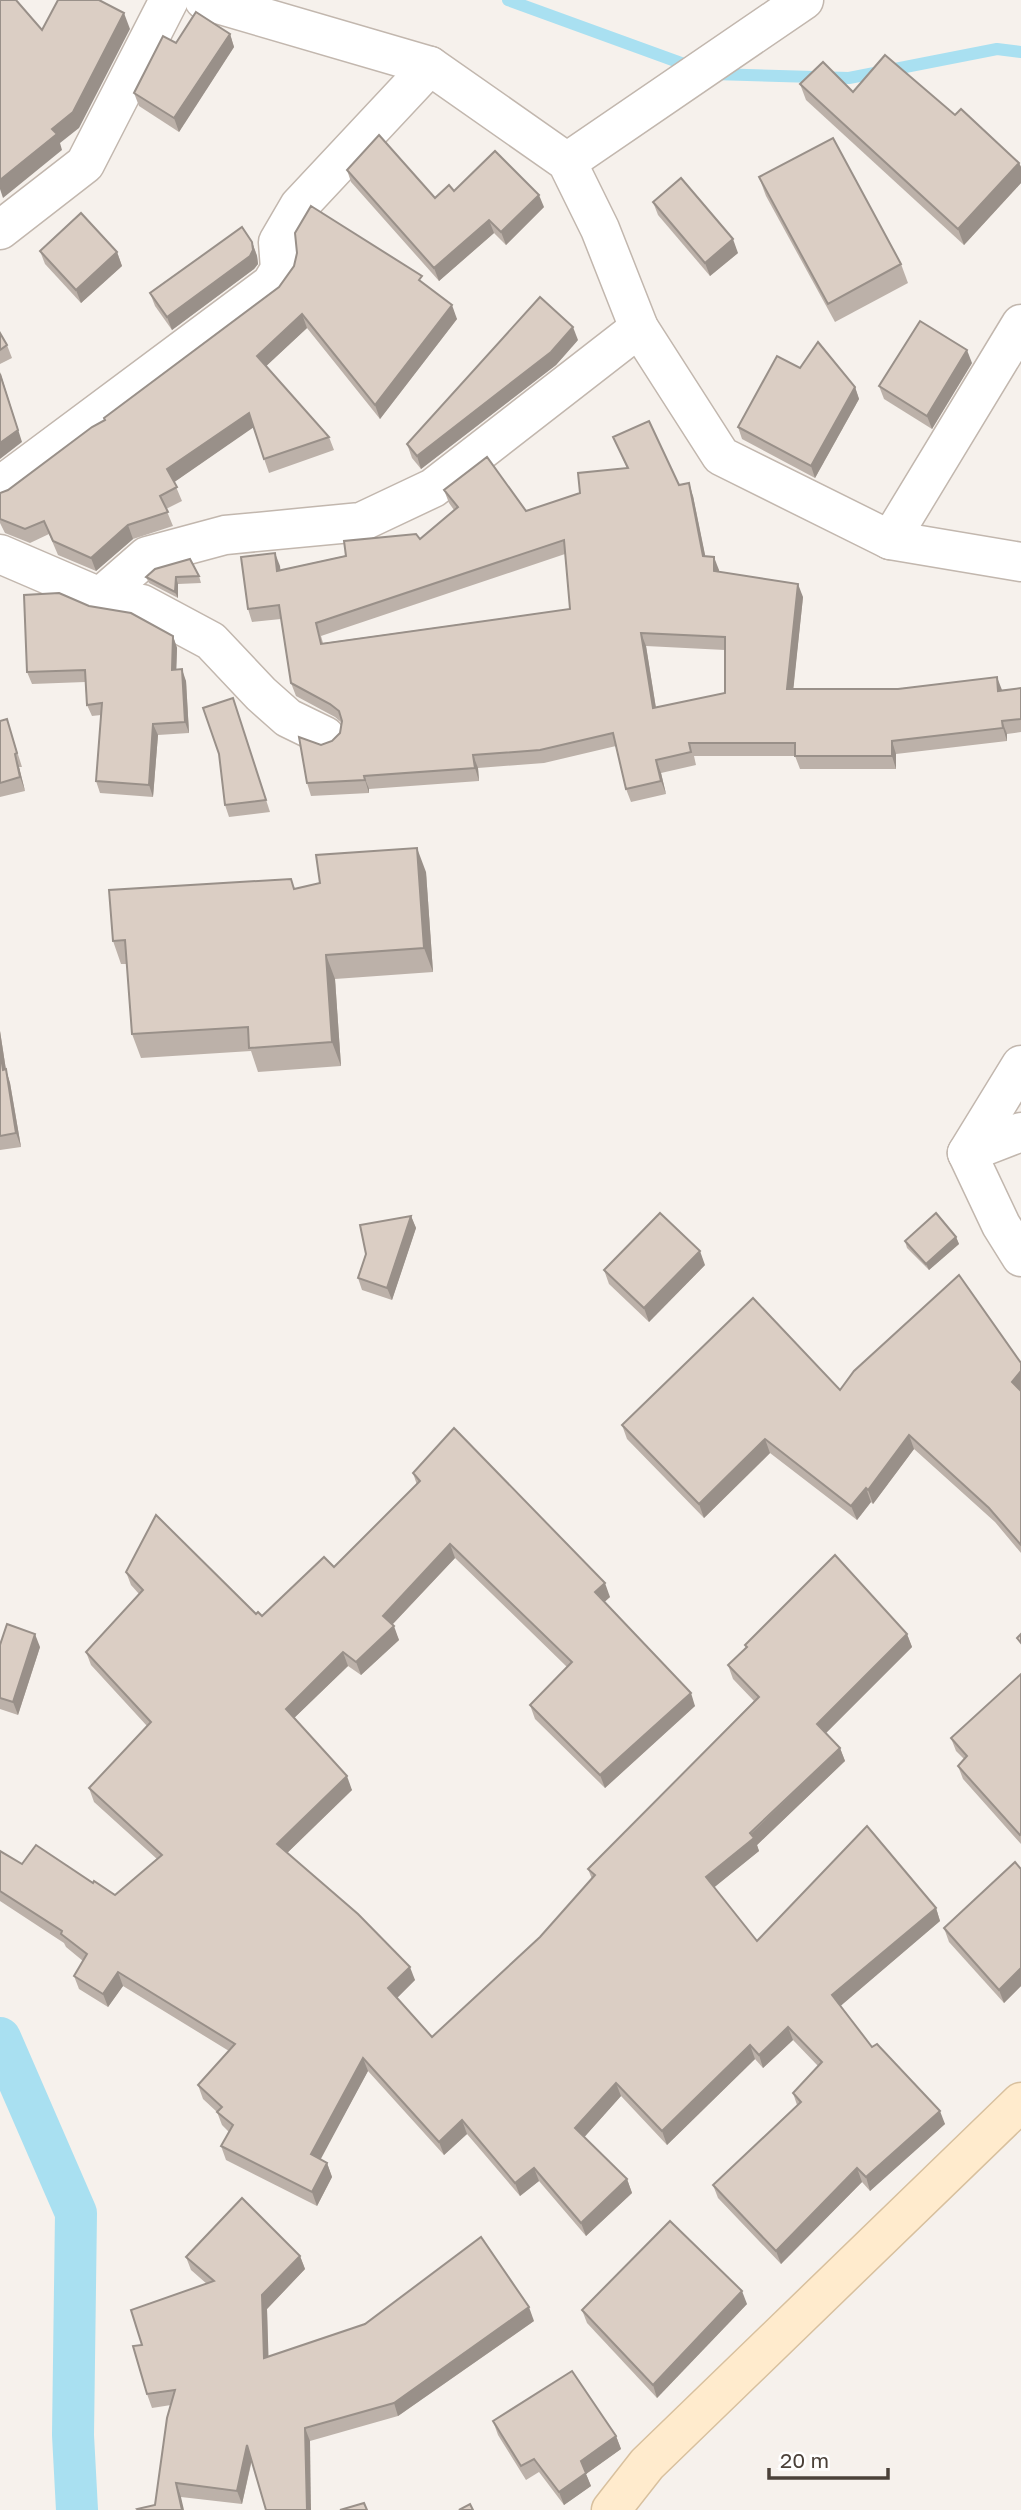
<svg xmlns="http://www.w3.org/2000/svg" width="1021" height="2510" viewBox="0 0 1021 2510" font-family="'Golos Text',sans-serif">
  <style>
    .lines { fill: none; stroke-linecap: round; stroke-linejoin: round }
    .stream { stroke: #a9e0f1; stroke-width: 12 }
    .canal { stroke: #a9e0f1; stroke-width: 42 }
    .street-casing { stroke: #c2b7ae; stroke-width: 41 }
    .secondary-casing { stroke: #d8c09e; stroke-width: 41 }
    .street { stroke: #fff; stroke-width: 38 }
    .secondary { stroke: #ffebcd; stroke-width: 38 }
    .wall { fill: #bcb1a9; fill-rule: evenodd }
    .shaded-wall { fill: #999089 }
    .building { fill: #dbcec4; stroke: #999089; stroke-width: 2; fill-rule: evenodd }
  </style>
  <rect width="100%" height="100%" fill="#f6f1ec"/>
  <g class="lines">
    <g class="stream">
      <polyline points="508,0 692,67"/>
      <polyline points="713,74 849,78 997,49 1021,52"/>
    </g>
    <polyline class="canal" points="0,2038 76,2213 73,2435 77,2510"/>
    <g class="street-casing">
      <g id="street">
        <polyline points="204,0 430,66 567,162 600,229 639,328 721,456 890,540 1021,562"/>
        <polyline points="567,162 804,0"/>
        <polyline points="0,230 85,164 169,0"/>
        <polyline points="0,486 271,284 280,269 278,242 299,206 430,66"/>
        <polyline points="890,540 1021,324"/>
        <polyline points="0,554 100,597 142,604 211,641 261,694 288,718 325,736"/>
        <polyline points="100,597 147,556 225,535 361,522 433,488 639,328"/>
        <polyline points="1021,1065 967,1153 1001,1225 1021,1257"/>
        <polyline points="967,1153 1021,1132"/>
      </g>
    </g>
    <g class="secondary-casing">
      <polyline id="secondary" points="611,2510 647,2464 1021,2102"/>
    </g>
    <use href="#street" class="street"/>
    <use href="#secondary" class="secondary"/>
  </g>
  <g class="wall">
    <polygon points="230,34 234,47 179,132 139,106 134,93 176,43"/>
    <polygon points="800,84 853,92 955,115 1019,163 1021,167 1021,183 964,245 806,100"/>
    <polygon points="347,170 435,198 454,191 544,207 506,245 494,233 439,281 351,182"/>
    <polygon points="759,177 901,264 908,283 835,322 766,196"/>
    <polygon points="653,202 738,253 710,276 658,215"/>
    <polygon points="252,242 257,256 258,264 254,269 172,330 155,306 150,293"/>
    <polygon points="40,251 117,252 122,266 81,303 45,264"/>
    <polygon points="425,285 457,319 380,419 307,328 266,366 329,437 334,450 269,473 253,427 174,482 182,501 166,509 173,526 133,539 96,571 58,555 49,534 30,543 5,533 0,523 0,493 8,490 105,420 279,287"/>
    <polygon points="0,333 7,345 12,358 0,364"/>
    <polygon points="578,340 556,365 421,469 412,458 407,444"/>
    <polygon points="972,363 932,429 884,399 879,386"/>
    <polygon points="800,368 855,387 859,399 815,478 742,439 738,427"/>
    <path d="M613,437L693,496L705,556L719,570V572L803,597L793,689L1002,691L1021,688V732L1007,734V741L896,754V769H800L795,756H694L696,765L661,773L666,794L631,802L626,789L616,746L544,763L478,768L479,781L369,789V793L311,796L307,783L321,745L332,741L340,733L342,723L335,717L296,696L291,683L281,619L252,622L248,609L280,566V570L420,539L454,510L449,503L444,490L526,511L580,493L627,468ZM565,554L570,609L323,643L321,636ZM646,646L725,650V693L656,708Z"/>
    <polygon points="199,576 201,583 178,584 178,598 149,583 146,577"/>
    <polygon points="89,606 173,636 177,648 176,669 186,681 189,733 158,735 153,797 100,793 96,781 101,715 92,716 87,705 85,682 32,684 27,672"/>
    <polygon points="233,698 270,812 229,817 225,805"/>
    <polygon points="0,721 11,732 22,767 19,767 25,791 0,797"/>
    <polygon points="426,872 433,972 335,979 341,1066 258,1072 251,1051 141,1058 132,1034 127,964 121,964 113,941 294,889"/>
    <polygon points="0,1031 6,1070 10,1083 21,1147 0,1150"/>
    <polygon points="411,1216 416,1228 392,1300 362,1290 358,1278"/>
    <polygon points="956,1237 959,1244 929,1270 907,1248 905,1241"/>
    <polygon points="705,1265 649,1322 609,1284 604,1270"/>
    <polygon points="1021,1363 1021,1553 995,1522 914,1449 873,1504 871,1502 857,1520 770,1453 704,1518 627,1439 622,1425 840,1390"/>
    <polygon points="413,1473 610,1597 604,1602 695,1706 605,1788 535,1719 530,1705 567,1667 455,1558 392,1625 399,1640 361,1675 348,1666 294,1718 352,1790 287,1853 415,1980 397,1998 432,2037 540,1937 592,1879 588,1869 754,1701 733,1679 728,1665 746,1648 745,1645 907,1634 912,1647 826,1733 840,1748 845,1761 757,1845 759,1851 714,1887 757,1941 936,1908 940,1921 840,2006 872,2047 945,2124 870,2191 862,2182 781,2264 718,2198 713,2185 797,2105 793,2093 818,2066 793,2040 763,2068 755,2059 667,2145 621,2096 584,2137 627,2179 632,2193 586,2236 539,2181 520,2196 467,2134 444,2155 368,2071 320,2159 327,2163 332,2177 317,2206 226,2160 221,2146 229,2132 222,2125 217,2112 203,2099 198,2085 229,2051 123,1986 108,2007 79,1989 74,1976 83,1961 66,1947 64,1943 0,1901 0,1851 22,1864 93,1883 115,1895 157,1859 94,1802 89,1788 147,1726 91,1665 86,1652 139,1594 131,1585 126,1572 262,1616 334,1567 417,1485"/>
    <polygon points="0,1645 40,1647 18,1715 0,1709"/>
    <polygon points="1021,1674 1021,1844 963,1779 958,1766 964,1759 956,1751 951,1738"/>
    <polygon points="1021,1869 1021,1986 1004,2003 949,1942 944,1928"/>
    <polygon points="300,2256 305,2269 267,2309 268,2357 534,2321 398,2416 310,2441 252,2460 242,2504 181,2497 155,2505 171,2405 152,2408 147,2394 142,2345 207,2284 191,2270 186,2257"/>
    <polygon points="747,2304 657,2398 587,2323 582,2310"/>
    <polygon points="493,2421 616,2436 621,2449 586,2474 591,2486 564,2505 539,2472 526,2480 498,2435"/>
  </g>
  <g class="shaded-wall">
    <polygon points="124,13 130,29 79,128 60,143 62,150 3,198 0,189 0,180 52,129"/>
    <polygon points="230,34 234,47 179,132 174,118"/>
    <polygon points="1019,163 1021,167 1021,183 964,245 958,229"/>
    <polygon points="539,195 544,207 506,245 501,232"/>
    <polygon points="489,220 494,233 439,281 434,268"/>
    <polygon points="733,239 738,253 710,276 705,263"/>
    <polygon points="252,242 257,256 258,264 254,269 172,330 167,317"/>
    <polygon points="117,252 122,266 81,303 76,290"/>
    <polygon points="452,305 457,319 380,419 375,405"/>
    <polygon points="302,314 307,328 262,370 257,356"/>
    <polygon points="573,327 578,340 556,365 421,469 417,456"/>
    <polygon points="967,350 972,363 932,429 927,416"/>
    <polygon points="0,372 22,442 0,459"/>
    <polygon points="855,387 859,399 815,478 811,466"/>
    <polygon points="249,413 254,427 173,483 167,469"/>
    <polygon points="689,483 693,496 708,569 703,556"/>
    <polygon points="128,525 133,539 96,571 91,558"/>
    <polygon points="275,553 280,566 282,584 277,571"/>
    <polygon points="714,557 719,570 718,584 714,571"/>
    <polygon points="176,577 178,584 178,598 175,592"/>
    <polygon points="798,584 803,597 792,702 787,689"/>
    <polygon points="641,633 646,646 658,721 653,708"/>
    <polygon points="173,636 177,648 176,681 172,670"/>
    <polygon points="182,669 186,681 189,733 185,722"/>
    <polygon points="997,677 1002,690 1003,704 998,691"/>
    <polygon points="1002,721 1007,734 1007,741 1003,728"/>
    <polygon points="153,724 158,735 153,797 149,785"/>
    <polygon points="892,741 896,754 896,769 892,756"/>
    <polygon points="15,754 19,767 25,791 20,777"/>
    <polygon points="473,755 478,768 479,781 475,768"/>
    <polygon points="656,760 661,773 666,794 661,781"/>
    <polygon points="364,776 369,789 369,793 365,780"/>
    <polygon points="417,848 426,872 433,972 424,948"/>
    <polygon points="326,955 335,979 341,1066 332,1042"/>
    <polygon points="0,1031 6,1070 10,1083 21,1147 16,1133 3,1070 0,1050"/>
    <polygon points="411,1216 416,1228 392,1300 387,1288"/>
    <polygon points="956,1237 959,1244 929,1270 926,1264"/>
    <polygon points="700,1251 705,1265 649,1322 644,1308"/>
    <polygon points="1021,1371 1021,1391 1012,1382"/>
    <polygon points="909,1435 914,1449 873,1504 868,1490"/>
    <polygon points="765,1439 770,1453 704,1518 699,1504"/>
    <polygon points="866,1488 871,1502 857,1520 851,1506"/>
    <polygon points="450,1544 455,1558 388,1629 383,1616"/>
    <polygon points="605,1583 610,1597 600,1606 595,1592"/>
    <polygon points="394,1626 399,1640 361,1675 356,1662"/>
    <polygon points="35,1634 40,1647 18,1715 13,1702"/>
    <polygon points="907,1634 912,1647 822,1737 817,1724"/>
    <polygon points="343,1652 348,1666 290,1722 286,1709"/>
    <polygon points="691,1693 695,1706 605,1788 600,1775"/>
    <polygon points="840,1748 845,1761 757,1845 759,1851 711,1890 706,1877"/>
    <polygon points="347,1776 352,1790 282,1858 277,1844"/>
    <polygon points="936,1908 940,1921 837,2009 832,1995"/>
    <polygon points="410,1967 415,1980 393,2002 388,1988"/>
    <polygon points="1021,1968 1021,1986 1004,2003 999,1990"/>
    <polygon points="118,1972 123,1986 108,2007 103,1994"/>
    <polygon points="788,2027 793,2040 763,2068 759,2055"/>
    <polygon points="750,2045 755,2059 667,2145 662,2131"/>
    <polygon points="363,2058 368,2071 316,2168 311,2154"/>
    <polygon points="616,2083 621,2096 580,2142 575,2128"/>
    <polygon points="940,2111 945,2124 870,2191 866,2177"/>
    <polygon points="462,2120 467,2134 444,2155 439,2142"/>
    <polygon points="327,2163 332,2177 317,2206 312,2192"/>
    <polygon points="534,2168 539,2181 520,2196 515,2183"/>
    <polygon points="857,2168 862,2182 781,2264 776,2251"/>
    <polygon points="627,2179 632,2193 586,2236 581,2223"/>
    <polygon points="300,2256 305,2269 267,2309 269,2372 264,2358 262,2295"/>
    <polygon points="742,2291 747,2304 657,2398 653,2385"/>
    <polygon points="529,2307 534,2321 398,2416 394,2403"/>
    <polygon points="305,2428 310,2441 311,2510 307,2510"/>
    <polygon points="616,2436 621,2449 586,2474 591,2486 564,2505 559,2492 581,2461"/>
    <polygon points="247,2445 252,2458 242,2504 237,2491"/>
    <polygon points="176,2483 181,2497 184,2510 182,2510"/>
  </g>
  <g class="building">
    <polygon points="0,0 16,0 42,30 58,0 99,0 124,13 73,112 52,129 57,134 0,180"/>
    <polygon points="196,12 230,34 174,118 134,93 163,36 176,43"/>
    <polygon points="885,55 955,115 961,109 1019,163 958,229 800,84 823,62 853,92"/>
    <polygon points="379,135 435,198 449,185 454,191 495,151 539,195 501,232 489,220 434,268 347,170"/>
    <polygon points="833,138 901,264 828,304 759,177"/>
    <polygon points="681,178 733,239 705,263 653,202"/>
    <polygon points="311,206 422,276 419,280 452,305 375,405 302,314 257,356 329,437 264,459 249,413 167,469 177,487 160,496 168,512 128,525 91,558 53,541 44,521 25,529 0,519 0,493 8,490 92,427 105,420 104,418 279,287 294,266 297,253 295,233"/>
    <polygon points="81,213 117,252 76,290 40,251"/>
    <polygon points="242,227 252,242 253,250 250,256 167,317 150,293"/>
    <polygon points="540,297 573,327 551,352 417,456 407,444"/>
    <polygon points="920,321 967,350 927,416 879,386"/>
    <polygon points="0,333 7,345 0,350"/>
    <polygon points="818,342 855,387 811,466 738,427 777,356 800,368"/>
    <polygon points="0,374 18,430 0,443"/>
    <path d="M649,421L679,485L689,483L703,556L714,557V571L798,584L787,689H898L997,677L998,691L1021,688V719L1002,721L1003,728L892,741V756H795V743H689L691,752L656,760L661,781L626,789L613,733L540,750L473,755L475,768L364,776L365,780L307,783L299,737L321,745L332,741L340,733L342,721L339,711L330,704L291,683L279,605L248,609L241,557L275,553L277,571L346,556L344,541L416,534L420,539L458,507L444,490L487,457L526,511L580,493L578,473L628,468L613,437ZM564,540L570,609L321,644L316,623ZM641,633L725,637V693L653,708Z"/>
    <polygon points="190,559 199,576 176,577 175,592 146,577 155,569"/>
    <polygon points="59,593 89,606 131,613 173,636 172,670 182,669 185,722 153,724 149,785 96,781 102,703 87,705 85,670 27,672 24,595"/>
    <polygon points="233,698 266,800 225,805 219,754 203,708"/>
    <polygon points="7,719 17,753 15,754 20,777 0,783 0,721"/>
    <polygon points="417,848 424,948 326,955 332,1042 249,1048 248,1027 132,1034 125,940 113,941 109,890 291,879 294,889 320,883 316,855"/>
    <polygon points="0,1050 3,1070 6,1069 16,1133 0,1136"/>
    <polygon points="660,1213 700,1251 644,1308 604,1270"/>
    <polygon points="936,1213 956,1237 926,1264 905,1241"/>
    <polygon points="411,1216 387,1288 358,1278 366,1254 360,1225"/>
    <polygon points="959,1275 1021,1363 1021,1371 1012,1382 1021,1391 1021,1545 989,1508 909,1435 868,1490 866,1488 851,1506 765,1439 699,1504 622,1425 753,1298 840,1390 854,1371"/>
    <polygon points="454,1428 605,1583 595,1592 691,1693 600,1775 530,1705 572,1662 450,1544 383,1616 394,1626 356,1662 343,1652 286,1709 347,1776 277,1844 358,1914 410,1967 388,1988 432,2037 540,1937 595,1875 588,1869 759,1697 728,1665 747,1647 745,1645 835,1555 907,1634 817,1724 840,1748 750,1833 754,1838 706,1877 757,1941 867,1826 936,1908 832,1995 872,2047 877,2044 940,2111 866,2177 857,2168 776,2251 713,2185 801,2102 793,2093 822,2062 788,2027 759,2055 750,2045 662,2131 616,2083 575,2128 627,2179 581,2223 534,2168 515,2183 462,2120 439,2142 363,2058 311,2154 327,2163 312,2192 221,2146 233,2125 217,2112 222,2107 198,2085 235,2044 118,1972 103,1994 74,1976 87,1954 61,1934 62,1931 0,1891 0,1851 22,1864 36,1845 93,1883 94,1881 115,1895 162,1855 89,1788 151,1722 86,1652 143,1590 126,1572 156,1515 256,1614 258,1612 262,1616 324,1557 334,1567 420,1481 413,1473"/>
    <polygon points="7,1624 35,1634 13,1702 0,1698 0,1645"/>
    <polygon points="1021,1634 1021,1643 1017,1638"/>
    <polygon points="1021,1674 1021,1834 1020,1835 958,1766 967,1756 951,1738"/>
    <polygon points="1015,1862 1021,1869 1021,1968 999,1990 944,1928"/>
    <polygon points="242,2198 300,2256 262,2295 264,2358 365,2324 481,2237 529,2307 394,2403 305,2428 307,2510 266,2510 247,2445 237,2491 176,2483 182,2510 138,2510 137,2509 155,2505 167,2418 175,2390 147,2394 133,2346 142,2345 131,2310 214,2281 186,2257"/>
    <polygon points="670,2221 742,2291 653,2385 582,2310"/>
    <polygon points="572,2371 616,2436 581,2461 586,2473 559,2492 534,2459 521,2466 493,2421"/>
    <polygon points="364,2503 367,2510 340,2510"/>
    <polygon points="470,2504 473,2510 459,2510"/>
  </g>
  <path d="M769 2468v10h119v-10" fill="none" stroke="#4b4139" stroke-width="3.5"/>
  <text x="780" y="2468" font-size="21" fill="#4b4139" stroke="#ffffff" stroke-width="5" paint-order="stroke">20 m</text>
</svg>
